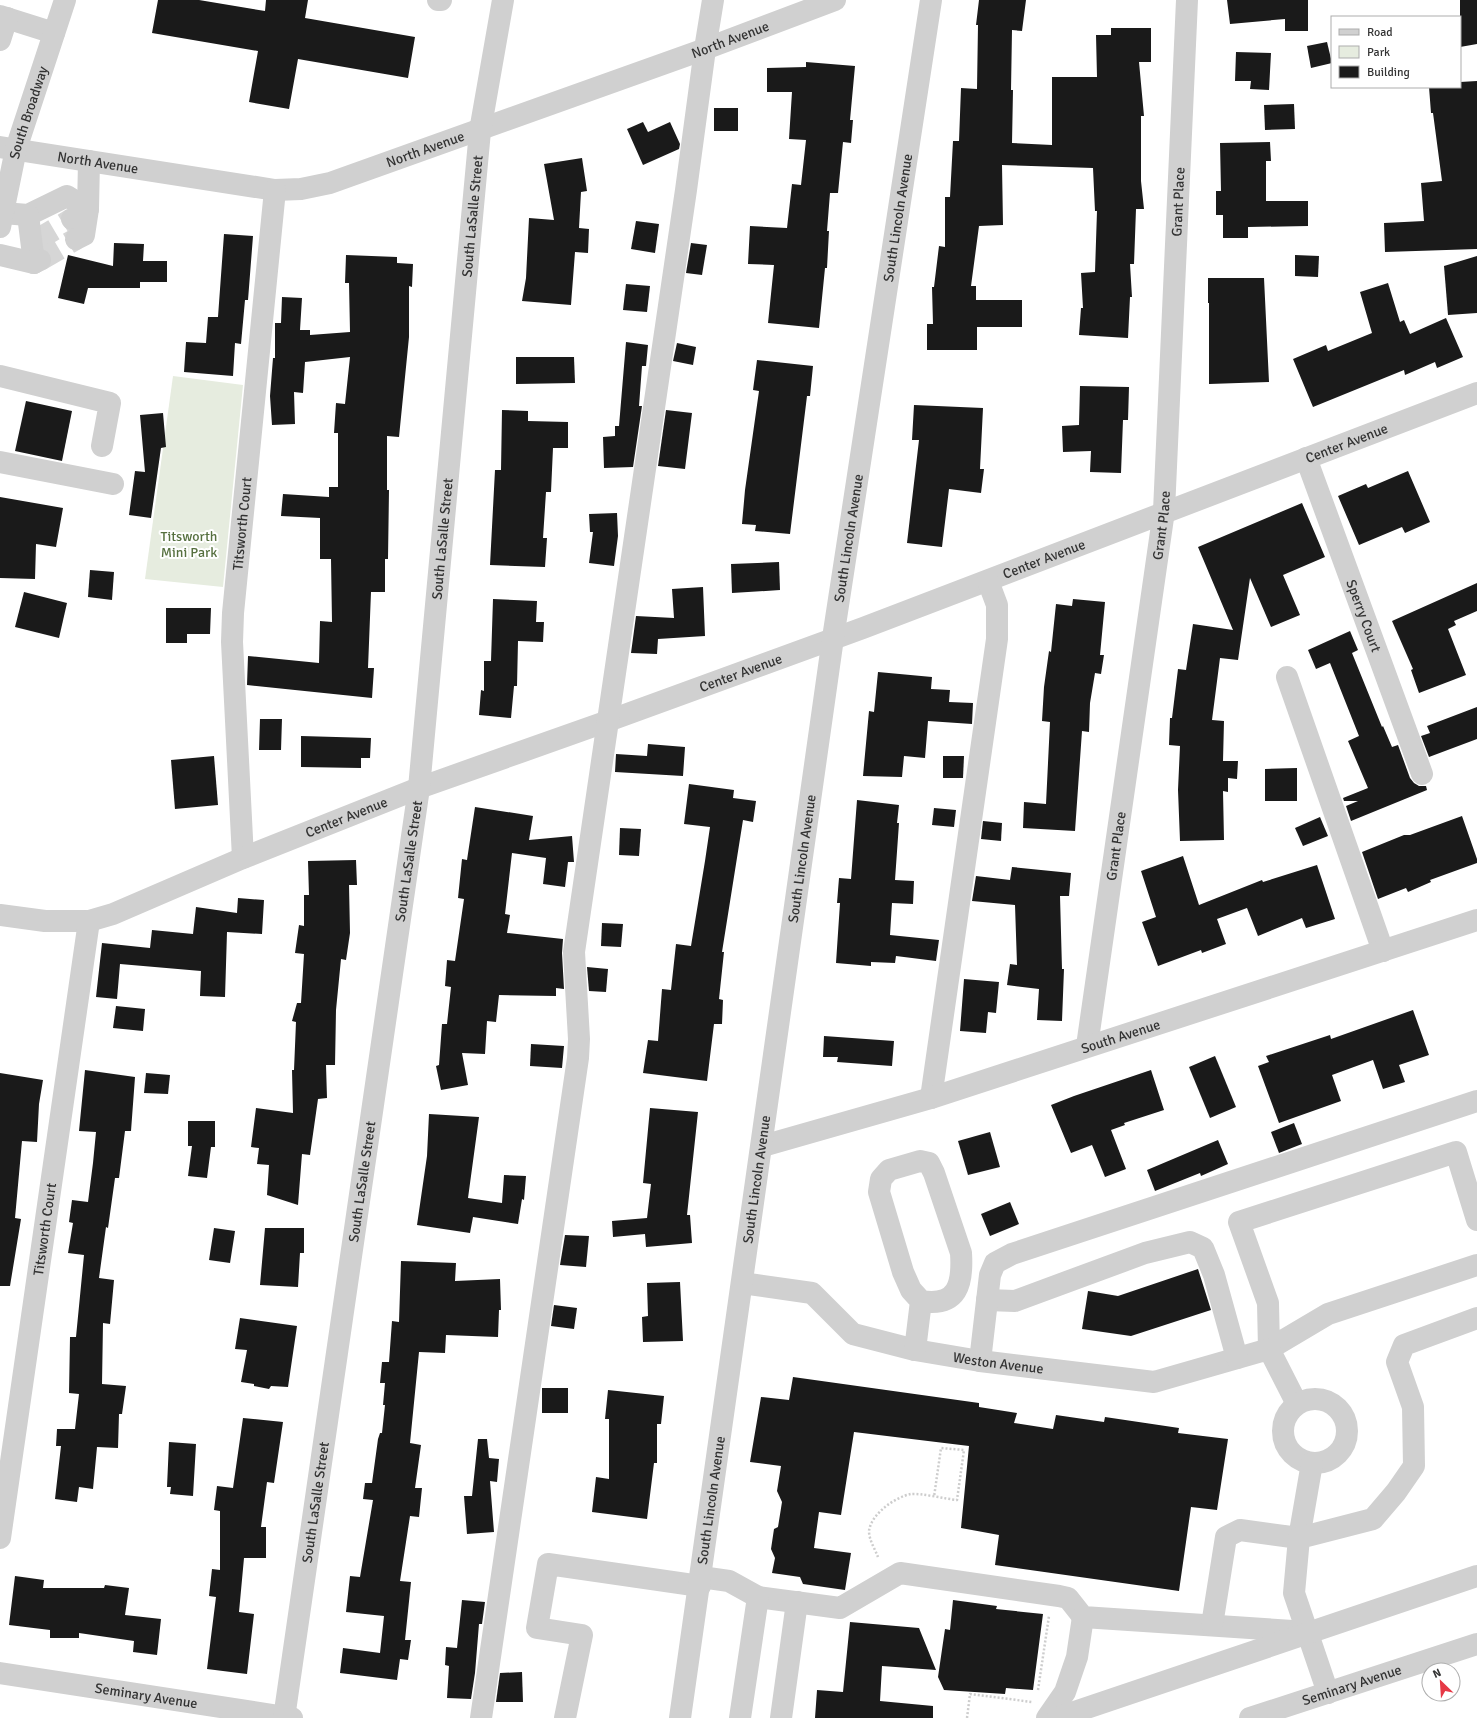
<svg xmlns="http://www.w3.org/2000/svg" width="1477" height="1718" viewBox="0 0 1477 1718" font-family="Signika,sans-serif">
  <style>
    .green { fill: #e6ecdf }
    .building { fill: #1a1a1a }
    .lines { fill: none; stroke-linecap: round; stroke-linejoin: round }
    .minor-tunnel { stroke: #d6d6d6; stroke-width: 22; stroke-dasharray: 22 11; stroke-linecap: butt }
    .path { stroke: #cdcdcd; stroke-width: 2.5; stroke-dasharray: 2 2; stroke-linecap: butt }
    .minor { stroke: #d0d0d0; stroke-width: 22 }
    .labels { text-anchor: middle; stroke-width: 4; stroke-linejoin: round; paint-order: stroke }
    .street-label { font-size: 14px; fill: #333; stroke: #fff }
    .park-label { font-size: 14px; fill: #56703f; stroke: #fff }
  </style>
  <rect width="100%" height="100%" fill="#fff"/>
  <polygon class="green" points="173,376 243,385 223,587 145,579"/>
  <g class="building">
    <polygon points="158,0 199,0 265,11 266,0 308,0 305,18 415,37 408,78 298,59 289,109 249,102 258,51 152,33"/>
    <polygon points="979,0 1026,0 1022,31 1012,30 1011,90 1013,90 1012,143 1052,145 1052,77 1097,77 1096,35 1111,35 1111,28 1151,28 1151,62 1139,62 1144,116 1141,116 1141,181 1144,209 1136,209 1134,264 1130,264 1132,297 1130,297 1128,338 1079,335 1081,308 1083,308 1081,273 1095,272 1097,211 1095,211 1093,168 1002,165 1003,225 979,226 971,286 976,286 976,300 1022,300 1022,327 977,327 977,350 927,350 927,324 933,324 932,287 934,287 939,246 945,247 945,197 950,197 953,141 959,141 961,88 977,89 978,25 976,25"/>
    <polygon points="1227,0 1308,0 1308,31 1285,31 1285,19 1230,24"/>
    <polygon points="1460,0 1477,0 1477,44 1460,47"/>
    <polygon points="1327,42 1332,63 1311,68 1307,46"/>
    <polygon points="1236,52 1271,53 1269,90 1250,89 1251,81 1235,81"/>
    <polygon points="806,62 855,66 850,120 853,120 851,143 843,142 838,193 830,193 827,231 829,231 827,268 825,268 819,328 768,323 774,265 748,264 750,226 787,228 792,184 801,185 806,140 789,139 792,92 767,92 767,68 806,67"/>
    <polygon points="1477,81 1477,249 1385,252 1384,223 1424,221 1421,183 1442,181 1433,113 1431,113 1429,87 1460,87 1460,82"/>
    <polygon points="1294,104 1295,129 1265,130 1264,105"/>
    <rect x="714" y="108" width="24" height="23"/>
    <polygon points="643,122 648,132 670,122 680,144 679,149 643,165 627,129"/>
    <polygon points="1270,142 1271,161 1266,161 1266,201 1308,201 1308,226 1248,227 1248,238 1223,238 1223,215 1216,215 1216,191 1221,191 1220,143"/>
    <polygon points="582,158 587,191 581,192 579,228 589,229 588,253 575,252 571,305 522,301 526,278 529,218 554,220 544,164"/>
    <polygon points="636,221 659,224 655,253 631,249"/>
    <polygon points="224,234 253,236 248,300 245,300 241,344 235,343 233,376 184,372 186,342 206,343 208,317 218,317"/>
    <polygon points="114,243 144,244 143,261 167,261 167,282 140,282 140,288 88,288 84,304 58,298 68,255 113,266"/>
    <polygon points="691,243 707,245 702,275 686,273"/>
    <polygon points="346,255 397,257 397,263 413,264 412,287 409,286 409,337 399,437 387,436 387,490 389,490 388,559 385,559 385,592 371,592 368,668 374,668 372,698 247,685 248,656 319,663 320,621 332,622 331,559 320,559 320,518 281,516 283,494 329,497 329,487 338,487 338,433 334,433 336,403 345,404 350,357 305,362 303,393 294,392 295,424 272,425 270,396 273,358 275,358 275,323 281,323 282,297 302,298 300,330 310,330 310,335 350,332 349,283 345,283"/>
    <polygon points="1295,255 1319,256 1318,277 1295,276"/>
    <polygon points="1477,256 1477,313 1448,315 1444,266"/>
    <polygon points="1208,278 1264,278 1269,382 1209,384 1209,303 1208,303"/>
    <polygon points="1388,283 1400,322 1404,320 1410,334 1446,318 1463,357 1437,368 1435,362 1405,375 1404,370 1313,407 1293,359 1326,345 1328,351 1372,333 1360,292"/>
    <polygon points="626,284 650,286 647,312 623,310"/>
    <polygon points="626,342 648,345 646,366 642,366 639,406 642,406 633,467 604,468 603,437 615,436 615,426 619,426"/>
    <polygon points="677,343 696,347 693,365 673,361"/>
    <polygon points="516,357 574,357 575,383 516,384"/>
    <polygon points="757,360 813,366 810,396 807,396 790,534 755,531 756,525 742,524 745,490 759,391 753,390"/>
    <polygon points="1080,386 1129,387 1128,420 1123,420 1121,473 1090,472 1091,451 1063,452 1062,426 1079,425"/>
    <polygon points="26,401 72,411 62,461 15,451"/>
    <polygon points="914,405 983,408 980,469 984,469 981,493 949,489 942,547 907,543 919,440 912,440"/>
    <polygon points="502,410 528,411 528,421 568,422 568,448 553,448 551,492 546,492 543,538 547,538 545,567 490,565 495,470 501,470"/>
    <polygon points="666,410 692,413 685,469 658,466"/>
    <polygon points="163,413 166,447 161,448 151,518 129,515 135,471 145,472 140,415"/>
    <polygon points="1408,471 1430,522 1405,533 1402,527 1359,545 1338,496 1366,484 1368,488"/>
    <polygon points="0,497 63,508 56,547 36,544 35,579 0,578"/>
    <polygon points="1302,503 1325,557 1283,575 1300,615 1271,627 1250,578 1238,660 1220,658 1212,720 1224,721 1223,761 1238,761 1237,779 1228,778 1228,792 1223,791 1224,840 1180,841 1178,790 1180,746 1169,745 1170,718 1172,718 1178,669 1186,670 1193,624 1233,630 1198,547"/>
    <polygon points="617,513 618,536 614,566 589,563 593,532 590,532 589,514"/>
    <polygon points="779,562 780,590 732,593 731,564"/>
    <polygon points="90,570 114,572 112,600 88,597"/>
    <polygon points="1477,583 1477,611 1454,621 1456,625 1448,629 1466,675 1419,693 1411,670 1413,669 1392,621"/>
    <polygon points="703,587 705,636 658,639 657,654 631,653 636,616 674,618 672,589"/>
    <polygon points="24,592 67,603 59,638 15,627"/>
    <polygon points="493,599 537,601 536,622 544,622 543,642 518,641 517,686 514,686 511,718 479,715 481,690 484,691 484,661 491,661"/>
    <polygon points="1073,599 1105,602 1100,655 1104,655 1101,674 1095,673 1090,703 1089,732 1082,731 1075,831 1023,828 1024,802 1046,804 1050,722 1042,721 1044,687 1049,651 1051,652 1056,604 1072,606"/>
    <polygon points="166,608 211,608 210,634 187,634 187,643 166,643"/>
    <polygon points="1350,631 1358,650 1352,653 1382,727 1383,726 1392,747 1398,745 1410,778 1414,783 1419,786 1426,786 1427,790 1351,821 1346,806 1358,801 1344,801 1343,798 1368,788 1348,741 1359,736 1330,663 1316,669 1308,650"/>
    <polygon points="878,672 932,677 931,689 950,690 949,702 973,703 972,724 928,721 925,758 904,756 902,777 863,776 869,711 874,712"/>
    <polygon points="1477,707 1477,739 1429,757 1421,736 1430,733 1427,726"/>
    <polygon points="260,719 282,719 281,750 259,750"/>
    <polygon points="301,736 371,738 370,758 361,758 361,768 301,767"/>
    <polygon points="648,744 685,747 683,776 615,772 616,754 647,756"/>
    <polygon points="214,756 218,805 175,809 171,760"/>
    <polygon points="943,756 964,756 963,778 943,778"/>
    <polygon points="1297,768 1297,801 1265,801 1265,769"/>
    <polygon points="689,784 734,790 733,798 756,801 753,822 743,820 722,952 724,952 719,999 723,1000 722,1024 714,1024 707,1081 643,1073 648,1040 658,1041 662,989 671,990 676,944 691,946 705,861 710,827 684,824"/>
    <polygon points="857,800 899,805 897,823 899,823 895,880 914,881 913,904 892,903 890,935 939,940 936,961 896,956 895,963 871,962 871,966 836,963 840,903 837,903 839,878 851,879"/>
    <polygon points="475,807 533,816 529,840 572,836 574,862 568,862 565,887 543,884 546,858 512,853 505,914 510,915 507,933 563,939 562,953 564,989 556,988 556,996 499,995 496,1022 487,1021 485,1054 462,1053 468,1085 441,1090 436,1066 439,1065 442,1024 447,1024 451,987 445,986 447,960 455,961 464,899 458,898 462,859 467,860"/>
    <polygon points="934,808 956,810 954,827 932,825"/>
    <polygon points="1462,816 1477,859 1477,863 1430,880 1431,882 1408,892 1406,888 1378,899 1362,852 1404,835 1410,835"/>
    <polygon points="1320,817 1328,836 1303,846 1295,828"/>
    <polygon points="983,821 1002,823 1001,841 981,839"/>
    <polygon points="620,828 641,829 639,856 619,855"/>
    <polygon points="1183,856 1199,905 1262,880 1263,882 1317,865 1335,919 1306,928 1302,918 1258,936 1247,908 1217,919 1226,944 1202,953 1201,950 1158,966 1142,922 1156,917 1141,871"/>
    <polygon points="356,860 357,885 349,885 350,933 346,960 341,959 336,1010 335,1065 326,1065 327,1098 318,1099 310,1155 302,1154 298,1205 267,1195 269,1165 257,1164 259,1148 251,1147 256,1108 293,1113 292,1070 294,1070 296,1022 292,1021 297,1003 301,1003 304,954 295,953 299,925 304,926 304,895 309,895 308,861"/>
    <polygon points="1012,867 1071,873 1069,896 1060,896 1062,969 1064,969 1062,1021 1037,1020 1039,989 1007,985 1010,964 1017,965 1015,905 972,901 976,876 1010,880"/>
    <polygon points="238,898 264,900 262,934 227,932 225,997 200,996 201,971 120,964 117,999 96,997 102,943 150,948 152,930 193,934 196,907 237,913"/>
    <polygon points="602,923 623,924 621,947 601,946"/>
    <polygon points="587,967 608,969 606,992 589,991"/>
    <polygon points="964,979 999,982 996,1013 988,1012 986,1033 960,1031"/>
    <polygon points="116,1006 145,1009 143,1031 113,1028"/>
    <polygon points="1413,1010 1429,1055 1399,1065 1405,1082 1383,1089 1373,1060 1332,1075 1341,1101 1279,1123 1258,1066 1269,1062 1266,1056 1330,1035 1331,1039"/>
    <polygon points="824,1036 894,1041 892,1066 837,1062 838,1057 823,1057"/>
    <polygon points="531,1044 564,1046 562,1068 530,1066"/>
    <polygon points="1215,1056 1236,1107 1210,1118 1189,1067"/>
    <polygon points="85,1070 135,1077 131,1131 125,1131 119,1178 115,1178 108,1228 106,1227 99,1278 114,1280 110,1324 103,1323 102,1384 126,1386 122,1414 119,1414 118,1448 97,1447 93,1489 79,1487 77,1502 55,1499 61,1446 56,1446 57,1429 75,1429 79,1394 69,1393 70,1337 76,1337 84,1255 68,1253 73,1223 69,1222 72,1200 88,1202 93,1163 96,1132 79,1131"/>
    <polygon points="1151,1070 1164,1110 1124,1123 1125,1125 1111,1130 1126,1169 1105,1177 1092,1145 1071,1153 1051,1105 1074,1096"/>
    <polygon points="0,1073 43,1080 39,1104 37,1142 22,1141 15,1218 21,1219 10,1286 0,1286"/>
    <polygon points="146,1073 170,1075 168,1094 144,1093"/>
    <polygon points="650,1108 698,1112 687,1215 690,1215 692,1243 646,1247 645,1234 613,1237 612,1221 647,1218 651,1184 643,1183"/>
    <polygon points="429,1114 479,1117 468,1198 502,1203 504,1175 526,1176 524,1200 522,1199 518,1224 473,1217 470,1233 417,1225 427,1156"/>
    <polygon points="188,1121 215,1121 215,1147 211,1147 207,1178 188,1176 192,1146 188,1146"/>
    <polygon points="1294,1123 1302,1144 1279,1153 1271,1132"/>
    <polygon points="990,1132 1000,1167 968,1175 958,1141"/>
    <polygon points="1218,1140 1228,1164 1201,1176 1200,1173 1155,1191 1147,1170"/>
    <polygon points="1010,1202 1019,1224 990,1236 981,1214"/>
    <polygon points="214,1228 235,1231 230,1263 209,1260"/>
    <polygon points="265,1228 304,1228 304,1253 300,1253 298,1287 260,1285"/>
    <polygon points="565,1235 589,1236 586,1267 560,1265"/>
    <polygon points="401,1261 456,1263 455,1281 500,1279 501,1310 499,1310 498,1337 446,1335 445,1353 419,1352 410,1443 421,1445 415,1488 422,1488 419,1517 410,1516 400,1581 411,1582 405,1640 411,1640 408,1660 400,1659 397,1680 340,1673 343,1648 380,1653 384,1616 346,1612 350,1576 360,1577 373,1500 363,1499 365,1483 372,1483 378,1439 380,1433 382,1433 385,1405 383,1405 385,1383 380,1383 382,1362 389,1362 392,1321 399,1322"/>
    <polygon points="1198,1269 1211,1310 1131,1336 1082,1329 1088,1291 1118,1296"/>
    <polygon points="680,1282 683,1341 643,1342 642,1317 648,1316 647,1283"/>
    <polygon points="554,1305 577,1308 574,1329 551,1326"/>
    <polygon points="240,1318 297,1326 288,1387 271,1386 269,1389 254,1386 254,1384 241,1382 247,1350 235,1349"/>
    <polygon points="793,1377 979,1403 979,1407 1017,1413 1014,1423 1053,1429 1056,1415 1104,1422 1105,1417 1179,1428 1178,1433 1228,1439 1217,1510 1191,1507 1179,1591 995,1565 999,1535 961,1528 969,1446 854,1432 841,1515 819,1512 814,1548 851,1553 845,1590 803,1584 800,1577 772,1573 775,1558 771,1549 774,1529 778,1527 782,1502 777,1491 781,1466 750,1462 761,1397 789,1400"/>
    <rect x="542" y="1388" width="26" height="25"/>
    <polygon points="608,1390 664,1396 661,1424 657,1424 657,1463 654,1463 647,1519 592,1512 596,1477 609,1479 609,1419 605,1419"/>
    <polygon points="243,1418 283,1422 274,1483 267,1482 261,1527 266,1527 266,1558 244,1558 239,1612 254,1614 247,1674 207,1669 216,1597 209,1596 212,1569 220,1570 220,1511 214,1510 217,1486 233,1488"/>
    <polygon points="478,1439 487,1439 489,1458 499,1459 497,1482 490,1481 494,1532 467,1534 464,1496 472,1496"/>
    <polygon points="169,1442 196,1444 193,1496 170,1494 171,1487 167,1487"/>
    <polygon points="15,1576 44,1580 43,1588 104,1588 105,1585 129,1588 125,1615 161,1619 157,1655 133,1652 134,1641 79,1633 79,1638 50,1638 50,1630 9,1625"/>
    <polygon points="462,1600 485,1602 482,1624 479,1624 475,1673 471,1699 447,1698 449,1666 445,1665 446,1647 457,1648"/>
    <polygon points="953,1600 997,1606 996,1609 1043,1614 1033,1690 1006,1688 1005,1694 944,1690 938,1677 945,1629 950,1630"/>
    <polygon points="850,1622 919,1628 936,1670 882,1666 880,1701 933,1706 933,1718 815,1718 817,1690 843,1692"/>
    <polygon points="522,1672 523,1702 496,1702 500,1673"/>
  </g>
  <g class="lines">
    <g class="minor-tunnel">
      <polyline points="35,241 72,219"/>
      <polyline points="40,260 76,239"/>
    </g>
    <g class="path">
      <path d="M878,1557C875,1549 869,1540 869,1531C871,1514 895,1497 911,1494C921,1493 946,1499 957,1500L964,1450L941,1448L934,1497"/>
      <polyline points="1038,1690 1049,1616"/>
      <polyline points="967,1718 970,1694 1032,1702"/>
    </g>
    <g class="minor">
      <polyline points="438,0 441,0"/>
      <polyline points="0,16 54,33"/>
      <polyline points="0,40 7,18"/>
      <path id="s1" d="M0,147L275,190L301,189L330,183L705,49L835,0"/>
      <polyline points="3,213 28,215 67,196 88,209 72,219"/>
      <polyline points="28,215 34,263"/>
      <path id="s2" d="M0,227L16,149L65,0"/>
      <polyline points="76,239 84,235 88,209 89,161"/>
      <polyline points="0,255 34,263 40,260"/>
      <polyline points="0,376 110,403 102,446"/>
      <path id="s3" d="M1306,458L1422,774"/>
      <polyline points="0,462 113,484"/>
      <polyline points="1287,677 1383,951"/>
      <path id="s4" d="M243,858L232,642L233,613L275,190"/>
      <path id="s5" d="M0,915L45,921H89L113,914L243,858L419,788L608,721L863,628L1477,393"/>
      <path id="s6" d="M1087,1046L1164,511L1187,0"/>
      <polyline points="931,1098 997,639 997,605 988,581"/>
      <path id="s7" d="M763,1146L931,1098L1477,920"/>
      <polyline points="1477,1220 1456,1152 1239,1222 1268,1303 1269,1349 1328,1314 1477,1265"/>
      <path id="s8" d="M742,1283L812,1293L853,1334L915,1350L980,1361L1154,1382L1269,1349L1297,1404"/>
      <polyline points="987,1300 1015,1301 1145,1253 1190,1242 1203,1248 1214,1275 1237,1358"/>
      <path d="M915,1350L921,1301C958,1307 963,1284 961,1253L934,1173L929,1163L920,1161L889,1170L881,1179L879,1192L903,1272L911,1290L921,1301"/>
      <polyline points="980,1361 990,1275 995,1263 1012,1254 1477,1101"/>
      <circle cx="1315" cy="1431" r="32"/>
      <path id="s9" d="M0,1538L89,921"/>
      <polyline points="701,1577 729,1581 758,1597 840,1608 900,1573 1059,1596 1068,1598 1083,1617 1308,1632"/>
      <polyline points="1212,1625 1226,1537 1240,1530 1299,1538 1312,1463"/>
      <path id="s10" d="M0,1673L292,1718"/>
      <polyline points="1328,1693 1294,1593 1299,1538 1373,1519 1396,1492 1414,1466 1413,1407 1397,1362 1404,1345 1477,1318"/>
      <path id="s11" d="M284,1718L419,788L480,131L503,0"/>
      <polyline points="481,1718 578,1058 579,1039 574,952 686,190 705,49 713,0"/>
      <polyline points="565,1718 582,1635 537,1628 548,1564 700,1586"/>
      <path id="s12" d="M680,1718L833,638L931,0"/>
      <polyline points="740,1718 758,1597"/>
      <polyline points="781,1718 797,1602"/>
      <polyline points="1047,1718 1065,1692 1077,1657 1083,1617"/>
      <polyline points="1057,1718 1477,1576"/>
      <path id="s13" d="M1250,1718L1477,1644"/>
    </g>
  </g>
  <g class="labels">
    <g class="street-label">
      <text dy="5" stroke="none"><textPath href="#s1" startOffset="759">North Avenue</textPath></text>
      <text dy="5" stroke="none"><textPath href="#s2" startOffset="118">South Broadway</textPath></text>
      <text dy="5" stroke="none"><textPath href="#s1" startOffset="435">North Avenue</textPath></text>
      <text dy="5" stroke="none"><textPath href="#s1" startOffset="99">North Avenue</textPath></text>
      <text dy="5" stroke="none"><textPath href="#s6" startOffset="850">Grant Place</textPath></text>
      <text dy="5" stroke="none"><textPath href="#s11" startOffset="1514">South LaSalle Street</textPath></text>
      <text dy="5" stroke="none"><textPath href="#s12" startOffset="1516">South Lincoln Avenue</textPath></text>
      <text dy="5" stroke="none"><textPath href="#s5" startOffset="1435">Center Avenue</textPath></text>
      <text dy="5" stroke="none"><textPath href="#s4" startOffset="335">Titsworth Court</textPath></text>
      <text dy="5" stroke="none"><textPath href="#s6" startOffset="526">Grant Place</textPath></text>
      <text dy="5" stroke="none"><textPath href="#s11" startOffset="1190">South LaSalle Street</textPath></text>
      <text dy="5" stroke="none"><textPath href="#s12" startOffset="1192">South Lincoln Avenue</textPath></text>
      <text dy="5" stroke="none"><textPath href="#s5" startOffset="1111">Center Avenue</textPath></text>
      <text dy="5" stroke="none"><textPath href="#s3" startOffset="168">Sperry Court</textPath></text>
      <text dy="5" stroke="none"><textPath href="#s5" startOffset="787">Center Avenue</textPath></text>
      <text dy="5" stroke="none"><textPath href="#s5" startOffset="367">Center Avenue</textPath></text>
      <text dy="5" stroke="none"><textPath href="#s6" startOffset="202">Grant Place</textPath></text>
      <text dy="5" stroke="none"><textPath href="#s12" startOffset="868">South Lincoln Avenue</textPath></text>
      <text dy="5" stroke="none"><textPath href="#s11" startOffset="866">South LaSalle Street</textPath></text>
      <text dy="5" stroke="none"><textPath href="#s7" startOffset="374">South Avenue</textPath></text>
      <text dy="5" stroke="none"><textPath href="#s12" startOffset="544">South Lincoln Avenue</textPath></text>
      <text dy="5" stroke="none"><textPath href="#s11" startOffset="542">South LaSalle Street</textPath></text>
      <text dy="5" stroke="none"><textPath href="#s9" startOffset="312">Titsworth Court</textPath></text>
      <text dy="5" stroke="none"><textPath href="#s8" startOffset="277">Weston Avenue</textPath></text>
      <text dy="5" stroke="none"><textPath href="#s12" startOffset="220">South Lincoln Avenue</textPath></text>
      <text dy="5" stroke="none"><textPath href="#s11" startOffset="218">South LaSalle Street</textPath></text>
      <text dy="5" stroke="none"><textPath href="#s13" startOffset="107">Seminary Avenue</textPath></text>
      <text dy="5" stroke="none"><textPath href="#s10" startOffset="148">Seminary Avenue</textPath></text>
    </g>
    <g class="park-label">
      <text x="189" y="541">Titsworth<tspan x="189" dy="16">Mini Park</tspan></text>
    </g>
  </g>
  <rect x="1331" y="16" width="130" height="72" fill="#ffffff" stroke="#adadad"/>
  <rect x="1339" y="29" width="20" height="6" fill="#d0d0d0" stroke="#adadad"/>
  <text x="1367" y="36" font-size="12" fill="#333333">Road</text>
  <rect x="1339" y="46" width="20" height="12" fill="#e6ecdf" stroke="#adadad"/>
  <text x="1367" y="56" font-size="12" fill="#333333">Park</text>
  <rect x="1339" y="66" width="20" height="12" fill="#1a1a1a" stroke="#adadad"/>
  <text x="1367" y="76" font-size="12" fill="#333333">Building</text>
  <g transform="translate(1441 1682) rotate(335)"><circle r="19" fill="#ffffff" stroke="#adadad"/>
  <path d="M0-3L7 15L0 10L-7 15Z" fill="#e63946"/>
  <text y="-6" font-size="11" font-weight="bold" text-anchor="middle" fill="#333333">N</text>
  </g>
</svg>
